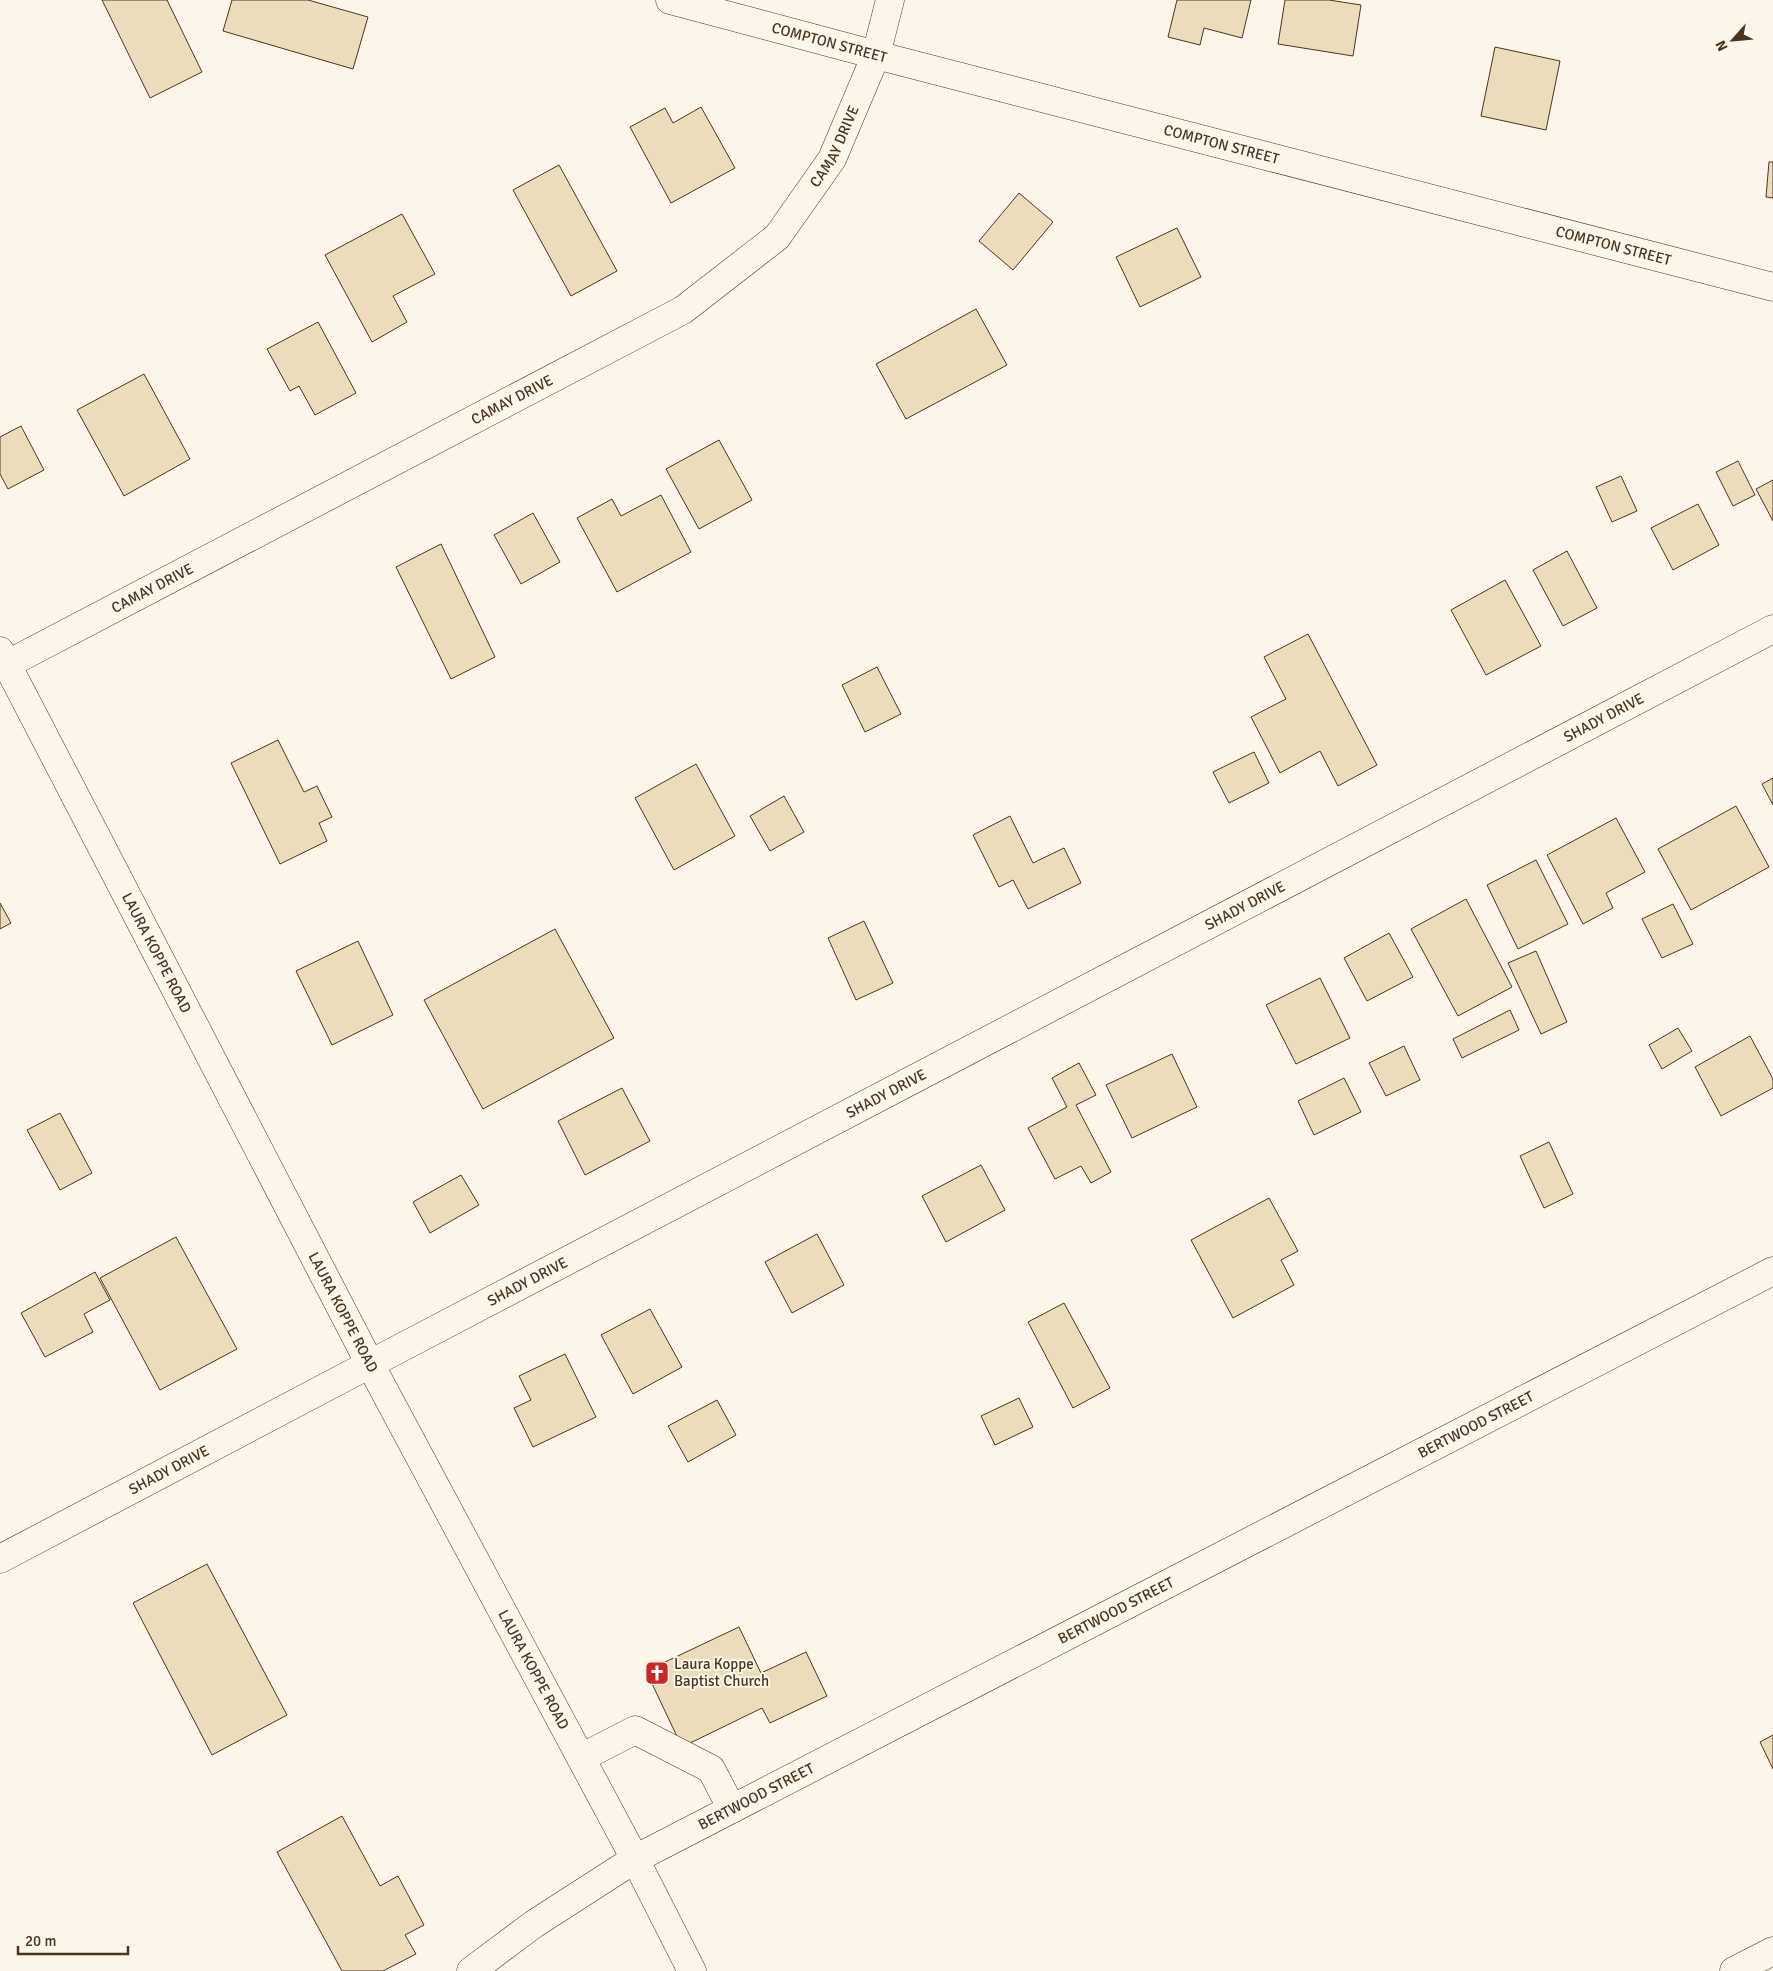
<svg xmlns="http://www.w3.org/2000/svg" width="1773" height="1971" viewBox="0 0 1773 1971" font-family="Signika,sans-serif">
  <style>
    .building { fill: #ecdcbc; stroke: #4a3520 }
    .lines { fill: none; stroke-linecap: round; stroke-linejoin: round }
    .minor-casing { stroke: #4a3520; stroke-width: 29 }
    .minor { stroke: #fbf6e9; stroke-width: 28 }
    .labels { text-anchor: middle; stroke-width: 4; stroke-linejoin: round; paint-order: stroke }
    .street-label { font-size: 15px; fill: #4a3520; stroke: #fbf6e9 }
    .poi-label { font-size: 15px; fill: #4a3520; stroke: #fbf6e9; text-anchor: start }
  </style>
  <rect width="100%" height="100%" fill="#fbf6e9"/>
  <g class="building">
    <polygon points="102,0 167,0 202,72 150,98"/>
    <polygon points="232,0 308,0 368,17 353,69 223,31"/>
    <polygon points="1177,0 1251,0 1242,38 1204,28 1200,45 1168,37"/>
    <polygon points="1285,0 1329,0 1361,5 1353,56 1278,44"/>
    <polygon points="1495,47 1560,61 1546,130 1481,116"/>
    <polygon points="701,107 735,168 671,203 630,127 665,108 673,123"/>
    <polygon points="1769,162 1773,162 1773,198 1766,197"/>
    <polygon points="559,165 617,271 571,296 513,190"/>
    <polygon points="1019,193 1053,222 1013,270 979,241"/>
    <polygon points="402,214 435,274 393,296 407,322 372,342 325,255"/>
    <polygon points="1177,228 1201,277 1140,307 1116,257"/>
    <polygon points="976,309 1007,365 906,419 876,364"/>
    <polygon points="318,322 356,393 315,415 299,386 290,391 267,349"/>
    <polygon points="144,374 190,459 124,496 77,410"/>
    <polygon points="21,426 44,470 8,489 0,474 0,437"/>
    <polygon points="719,440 752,500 699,529 666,469"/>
    <polygon points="1738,461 1755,495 1733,506 1716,472"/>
    <polygon points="1621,476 1637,511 1612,522 1596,487"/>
    <polygon points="1773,480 1773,521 1756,489"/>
    <polygon points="661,495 691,552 617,592 577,518 612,499 621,516"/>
    <polygon points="1698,504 1719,545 1673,570 1651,528"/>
    <polygon points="533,513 560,562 521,584 494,535"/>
    <polygon points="441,544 495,657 451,679 396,567"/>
    <polygon points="1567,551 1597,608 1563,626 1533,570"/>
    <polygon points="1505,580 1541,646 1486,675 1451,610"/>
    <polygon points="1308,634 1377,765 1338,786 1320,751 1280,773 1251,717 1286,699 1264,657"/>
    <polygon points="877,667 901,714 865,732 842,685"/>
    <polygon points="278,740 304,792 317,786 332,817 319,823 327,841 280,864 231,763"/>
    <polygon points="1254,752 1269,783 1229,803 1213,772"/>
    <polygon points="696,764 735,836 674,870 635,798"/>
    <polygon points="1773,778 1773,805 1762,784"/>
    <polygon points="784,796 804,832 770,851 750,816"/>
    <polygon points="1736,806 1769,867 1691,910 1658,849"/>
    <polygon points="1010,816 1033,863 1064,848 1081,883 1028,909 1013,880 999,887 973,835"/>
    <polygon points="1616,818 1645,872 1606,893 1613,908 1583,924 1547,855"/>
    <polygon points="1536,860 1568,924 1518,949 1487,885"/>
    <polygon points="1466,899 1512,987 1458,1016 1411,929"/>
    <polygon points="0,903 11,923 0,929"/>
    <polygon points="1673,904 1693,944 1662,958 1642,919"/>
    <polygon points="864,921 893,983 856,1000 828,938"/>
    <polygon points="555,929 614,1038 483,1109 424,1000"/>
    <polygon points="1389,933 1413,977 1367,1001 1344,958"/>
    <polygon points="358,941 393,1015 332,1045 296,971"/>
    <polygon points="1536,951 1567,1022 1541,1034 1508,963"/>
    <polygon points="1320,978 1350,1038 1296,1064 1266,1005"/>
    <polygon points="1510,1010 1519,1030 1462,1058 1453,1039"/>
    <polygon points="1678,1028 1692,1051 1662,1069 1649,1045"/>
    <polygon points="1750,1036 1773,1079 1773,1088 1721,1116 1695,1067"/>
    <polygon points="1404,1046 1420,1080 1386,1096 1369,1063"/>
    <polygon points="1172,1054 1197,1107 1132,1138 1106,1085"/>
    <polygon points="1079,1063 1096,1095 1076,1105 1111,1172 1091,1183 1081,1166 1055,1179 1028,1128 1067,1107 1052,1078"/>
    <polygon points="1344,1078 1361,1112 1314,1135 1298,1101"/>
    <polygon points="622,1088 650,1141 585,1175 558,1121"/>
    <polygon points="60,1113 92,1173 60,1190 27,1130"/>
    <polygon points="1549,1142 1573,1194 1544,1208 1520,1156"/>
    <polygon points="981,1165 1005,1210 946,1242 922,1196"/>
    <polygon points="461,1175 479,1205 430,1233 413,1202"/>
    <polygon points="1269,1198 1298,1251 1281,1260 1294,1285 1233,1318 1191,1240"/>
    <polygon points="817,1234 844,1285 792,1313 765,1262"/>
    <polygon points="176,1237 237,1349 160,1390 100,1278"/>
    <polygon points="95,1272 110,1300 84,1314 93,1332 45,1357 21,1313"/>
    <polygon points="1064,1303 1110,1388 1073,1408 1028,1322"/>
    <polygon points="650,1309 682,1367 633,1394 601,1335"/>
    <polygon points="565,1354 596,1417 533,1447 514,1408 531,1400 519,1376"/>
    <polygon points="1019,1398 1033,1427 995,1445 981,1416"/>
    <polygon points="717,1400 736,1435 688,1462 668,1426"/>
    <polygon points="207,1564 287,1715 212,1755 133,1603"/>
    <polygon points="739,1627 761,1673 806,1652 827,1696 770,1723 762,1708 682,1747 646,1671"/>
    <polygon points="1773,1735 1773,1769 1760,1742"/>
    <polygon points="342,1816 380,1886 398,1876 424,1925 405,1935 416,1954 383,1971 342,1971 277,1852"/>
  </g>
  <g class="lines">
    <g class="minor-casing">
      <g id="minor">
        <path id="s1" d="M670,0L876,55L1773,287"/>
        <path id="s2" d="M0,651L370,1364L635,1859L692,1971"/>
        <path id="s3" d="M0,668L683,310L777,237L832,159L876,55L890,0"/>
        <path id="s4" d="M0,1559L370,1364L1773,629"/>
        <polyline points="581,1758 635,1730 711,1769 732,1809"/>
        <path id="s5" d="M471,1971L534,1924L635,1859L1773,1271"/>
        <polyline points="1734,1971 1773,1951"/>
      </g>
    </g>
    <use href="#minor" class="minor"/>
  </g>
  <defs>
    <g id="church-square" transform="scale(1.25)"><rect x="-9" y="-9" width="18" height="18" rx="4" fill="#c62828" stroke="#fbf6e9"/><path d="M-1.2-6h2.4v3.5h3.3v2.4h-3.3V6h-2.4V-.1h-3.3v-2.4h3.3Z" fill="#fff"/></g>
  </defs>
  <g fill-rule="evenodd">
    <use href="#church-square" x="657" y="1673"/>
  </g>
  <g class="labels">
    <g class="street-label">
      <text dy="5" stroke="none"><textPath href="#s1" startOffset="165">COMPTON STREET</textPath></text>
      <text dy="5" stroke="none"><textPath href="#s1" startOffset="570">COMPTON STREET</textPath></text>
      <text dy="5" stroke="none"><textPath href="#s3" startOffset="998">CAMAY DRIVE</textPath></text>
      <text dy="5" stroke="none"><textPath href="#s1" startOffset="975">COMPTON STREET</textPath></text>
      <text dy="5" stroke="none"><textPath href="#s3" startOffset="578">CAMAY DRIVE</textPath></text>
      <text dy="5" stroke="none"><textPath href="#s3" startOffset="172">CAMAY DRIVE</textPath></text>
      <text dy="5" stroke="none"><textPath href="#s4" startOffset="1811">SHADY DRIVE</textPath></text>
      <text dy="5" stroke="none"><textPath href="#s4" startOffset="1406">SHADY DRIVE</textPath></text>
      <text dy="5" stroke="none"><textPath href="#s2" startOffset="340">LAURA KOPPE ROAD</textPath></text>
      <text dy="5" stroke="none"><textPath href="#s4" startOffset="1001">SHADY DRIVE</textPath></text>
      <text dy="5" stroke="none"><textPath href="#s4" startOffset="596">SHADY DRIVE</textPath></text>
      <text dy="5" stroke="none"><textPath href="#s2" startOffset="745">LAURA KOPPE ROAD</textPath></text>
      <text dy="5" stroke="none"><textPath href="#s5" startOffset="1145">BERTWOOD STREET</textPath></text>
      <text dy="5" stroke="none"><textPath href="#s4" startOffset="191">SHADY DRIVE</textPath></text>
      <text dy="5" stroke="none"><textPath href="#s5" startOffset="740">BERTWOOD STREET</textPath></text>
      <text dy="5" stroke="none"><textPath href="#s2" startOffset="1150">LAURA KOPPE ROAD</textPath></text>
      <text dy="5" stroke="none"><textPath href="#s5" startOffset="335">BERTWOOD STREET</textPath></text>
    </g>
    <g class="poi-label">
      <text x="674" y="1669">Laura Koppe<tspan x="674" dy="17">Baptist Church</tspan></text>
    </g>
  </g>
  <g transform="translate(1733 40) rotate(243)" stroke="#fbf6e9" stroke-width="4" paint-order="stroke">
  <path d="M0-4L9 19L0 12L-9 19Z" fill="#4a3520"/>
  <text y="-8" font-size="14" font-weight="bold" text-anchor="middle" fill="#4a3520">N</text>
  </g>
  <path d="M18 1946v8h110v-8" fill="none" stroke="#4a3520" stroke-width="2.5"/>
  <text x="25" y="1946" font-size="15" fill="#4a3520" stroke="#fbf6e9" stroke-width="4" paint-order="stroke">20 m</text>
</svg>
